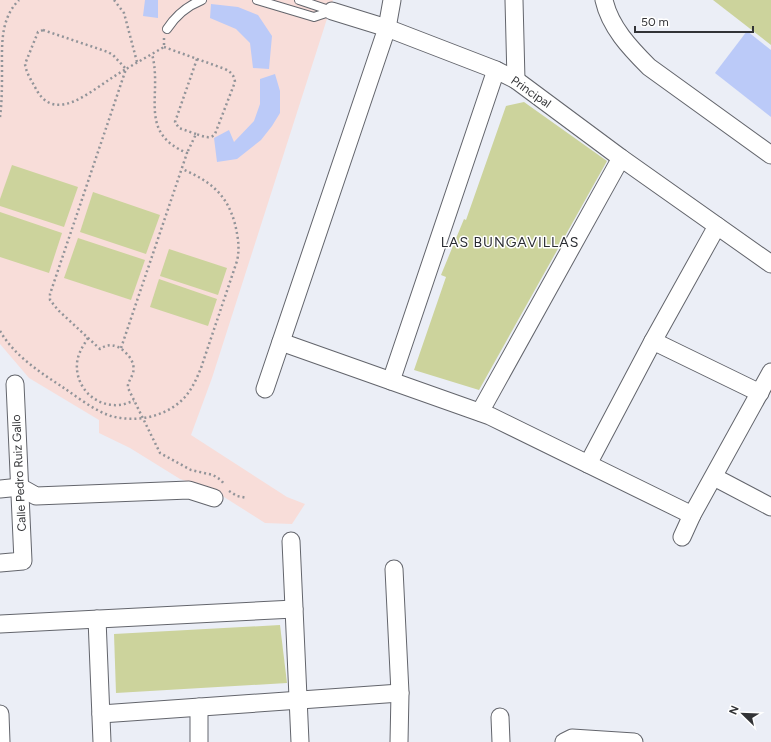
<svg xmlns="http://www.w3.org/2000/svg" width="771" height="742" viewBox="0 0 771 742" font-family="Figtree,sans-serif">
  <style>
    .commercial { fill: #f8ddd9 }
    .green { fill: #ccd39c }
    .building { fill: #bbcaf8 }
    .lines { fill: none; stroke-linecap: round; stroke-linejoin: round }
    .service-casing { stroke: #63656c; stroke-width: 10 }
    .minor-casing { stroke: #63656c; stroke-width: 19 }
    .path { stroke: #929499; stroke-width: 2.5; stroke-dasharray: 2 3; stroke-linecap: butt }
    .service { stroke: #fff; stroke-width: 8 }
    .minor { stroke: #fff; stroke-width: 17 }
    .labels { text-anchor: middle; stroke-width: 3; stroke-linejoin: round; paint-order: stroke }
    .street-label { font-size: 12px; fill: #323336; stroke: #fff }
    .quarter-label { font-size: 14px; letter-spacing: 1px; fill: #292b31; stroke: #fff }
  </style>
  <rect width="100%" height="100%" fill="#ebeef6"/>
  <polygon class="commercial" points="0,0 333,0 212,378 191,435 287,497 305,504 292,524 265,523 213,490 180,479 130,448 99,433 99,420 29,378 0,344"/>
  <g class="green">
    <polygon points="713,0 771,0 771,45"/>
    <polygon points="524,102 607,161 479,390 414,370 446,277 441,275 464,219 466,220 506,106"/>
    <polygon points="12,165 78,187 64,227 0,206 0,199"/>
    <polygon points="93,192 160,215 146,254 80,232"/>
    <polygon points="0,212 62,233 49,273 0,257"/>
    <polygon points="78,238 145,260 131,300 64,278"/>
    <polygon points="169,249 227,268 218,295 160,276"/>
    <polygon points="159,279 217,299 208,326 150,307"/>
    <polygon points="280,625 287,683 116,693 114,634"/>
  </g>
  <g class="building">
    <polygon points="145,0 158,0 158,18 143,16"/>
    <polygon points="211,4 238,7 258,15 272,36 269,69 253,68 250,43 236,29 210,18"/>
    <polygon points="747,31 771,50 771,117 715,73"/>
    <polygon points="275,74 280,91 280,113 272,126 261,140 237,159 217,162 214,138 229,130 234,142 254,121 260,104 260,79"/>
  </g>
  <g class="lines">
    <g class="service-casing">
      <g id="service">
        <polyline points="257,0 314,17 332,11"/>
        <polyline points="299,0 332,11"/>
        <path d="M167,29C176,15 187,6 202,0"/>
      </g>
    </g>
    <g class="minor-casing">
      <g id="minor">
        <polyline points="514,0 516,80"/>
        <path d="M604,0C610,27 630,48 649,67L771,155"/>
        <polyline points="332,11 387,28 496,70 516,80 621,158 771,264"/>
        <polyline points="653,341 760,393"/>
        <polyline points="281,342 490,416 692,515"/>
        <polyline points="391,381 496,70"/>
        <polyline points="265,389 387,28 392,0"/>
        <polyline points="480,412 621,158"/>
        <polyline points="588,464 653,341 717,226"/>
        <polyline points="714,477 771,507"/>
        <polyline points="0,489 20,487 36,496 189,490 214,498"/>
        <polyline points="682,537 692,515 771,372"/>
        <polyline points="291,541 300,742"/>
        <polyline points="0,563 23,561 15,384"/>
        <polyline points="394,569 400,693 399,742"/>
        <polyline points="97,619 102,742"/>
        <polyline points="0,624 294,609"/>
        <polyline points="0,714 1,742"/>
        <polyline points="101,714 400,693"/>
        <polyline points="500,717 501,742"/>
        <polyline points="199,742 199,707"/>
        <polyline points="564,742 572,738 634,742"/>
      </g>
    </g>
    <g class="path">
      <polyline points="114,0 124,13 137,62"/>
      <path d="M43,30L108,52L113,55L126,69C116,75 107,81 97,88C76,102 50,118 35,87C31,80 26,72 25,64L38,32Z"/>
      <path d="M164,38V47L126,69L50,294V300L58,310L100,349C106,345 111,344 118,347C127,352 136,362 133,373C131,379 127,383 128,388L160,453L191,470L213,475L221,480L224,484"/>
      <path d="M164,47L225,69C231,72 234,75 235,82L215,134C210,140 203,136 196,134L187,153"/>
      <path d="M0,117C2,102 2,86 2,70C2,45 0,19 19,0"/>
      <polyline points="196,134 179,128 175,122 197,59"/>
      <path d="M0,331C14,355 38,371 61,386C76,396 93,410 111,416C136,423 167,417 185,397C192,389 197,378 201,368L237,261C240,248 238,237 235,224C227,194 210,181 182,169"/>
      <path d="M88,338C83,346 78,353 77,363C75,387 95,407 119,405C124,405 129,402 134,401"/>
      <path d="M121,348L187,153C137,132 163,95 152,54"/>
      <polyline points="229,491 237,496 247,498"/>
    </g>
    <use href="#service" class="service"/>
    <use href="#minor" class="minor"/>
  </g>
  <g class="labels">
    <g class="street-label">
      <text transform="translate(531 92) rotate(35)" y="4">Principal</text>
      <text transform="translate(19 473) rotate(-93)" y="4">Calle Pedro Ruiz Gallo</text>
    </g>
    <g class="quarter-label">
      <text x="510" y="247">LAS BUNGAVILLAS</text>
    </g>
  </g>
  <g transform="translate(743 714) rotate(293)" stroke="#ffffff" stroke-width="3" paint-order="stroke">
  <path d="M0-3L7 15L0 10L-7 15Z" fill="#323336"/>
  <text y="-6" font-size="11" font-weight="bold" text-anchor="middle" fill="#323336">N</text>
  </g>
  <path d="M635 26v6h118v-6" fill="none" stroke="#323336" stroke-width="2"/>
  <text x="641" y="26" font-size="12" fill="#323336" stroke="#ffffff" stroke-width="3" paint-order="stroke">50 m</text>
</svg>
